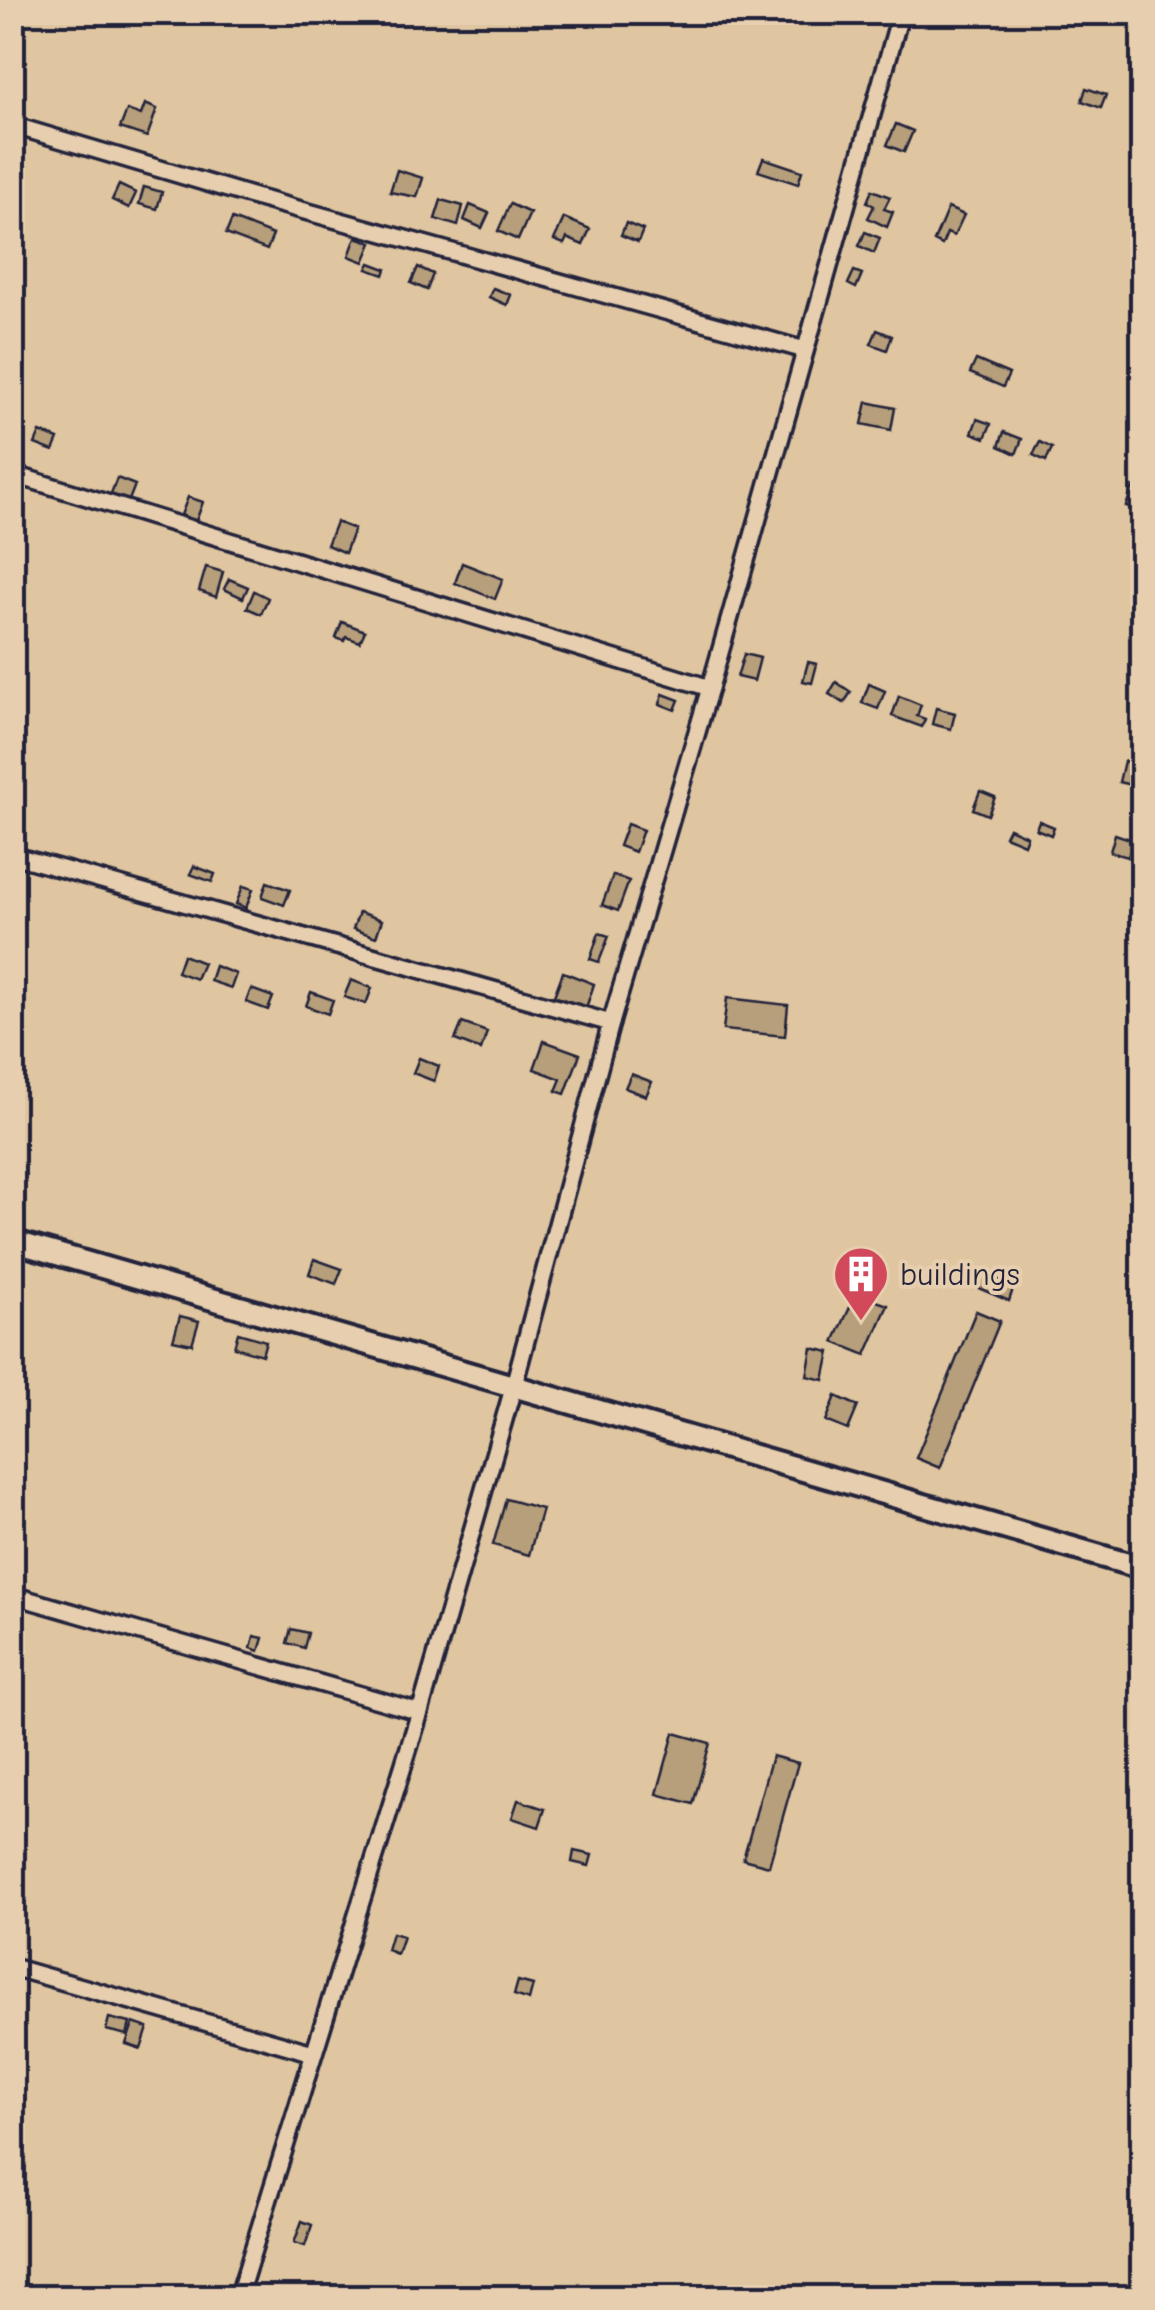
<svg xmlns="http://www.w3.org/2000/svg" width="1155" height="2310" viewBox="0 0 1155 2310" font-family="'Comic Neue',sans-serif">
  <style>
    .building { fill: #b69f7a; stroke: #22223b; stroke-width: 2.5 }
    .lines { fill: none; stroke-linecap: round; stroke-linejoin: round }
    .street-casing { stroke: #22223b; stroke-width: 22 }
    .secondary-casing { stroke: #22223b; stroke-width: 28 }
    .street { stroke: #e6ceae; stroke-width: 15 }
    .secondary { stroke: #e6ceae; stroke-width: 20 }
    .labels { text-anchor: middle; stroke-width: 8; stroke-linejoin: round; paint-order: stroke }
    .poi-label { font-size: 32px; fill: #22223b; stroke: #e6ceae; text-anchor: start }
  </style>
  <rect width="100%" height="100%" fill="#dfc6a1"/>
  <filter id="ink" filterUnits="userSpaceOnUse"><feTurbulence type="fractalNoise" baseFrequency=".01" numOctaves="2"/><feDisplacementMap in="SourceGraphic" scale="20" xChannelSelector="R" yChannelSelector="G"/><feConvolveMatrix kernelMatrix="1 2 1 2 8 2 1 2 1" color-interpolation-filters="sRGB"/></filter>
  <g filter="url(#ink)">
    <g class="building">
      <polygon points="1086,88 1106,95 1101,108 1082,101"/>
      <polygon points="145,104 157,109 147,137 120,128 127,110 141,115"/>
      <polygon points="896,124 913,131 904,152 887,145"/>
      <polygon points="763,158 802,171 798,184 758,171"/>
      <polygon points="397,170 423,178 417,197 390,192"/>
      <polygon points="119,185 136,193 129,208 112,200"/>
      <polygon points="144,187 162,192 157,209 139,204"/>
      <polygon points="872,190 890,197 884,209 893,212 887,227 868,218 874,206 867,202"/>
      <polygon points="441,200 463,206 458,226 435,219"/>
      <polygon points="510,204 530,213 518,240 498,231"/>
      <polygon points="470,205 489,213 482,228 464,220"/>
      <polygon points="948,208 964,215 954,236 947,233 942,245 934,241"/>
      <polygon points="564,218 590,229 583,245 567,238 564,244 554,240"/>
      <polygon points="232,219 273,235 267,250 226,234"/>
      <polygon points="626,223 643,230 638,242 621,235"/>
      <polygon points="865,232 880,238 874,253 859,246"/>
      <polygon points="356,237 372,243 364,262 349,256"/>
      <polygon points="370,263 386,269 384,275 367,269"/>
      <polygon points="418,267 433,274 427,290 411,283"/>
      <polygon points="854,271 862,274 856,288 848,284"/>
      <polygon points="493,288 511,295 507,305 489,297"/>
      <polygon points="877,330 892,336 887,350 871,344"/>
      <polygon points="976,360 1009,374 1003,387 970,373"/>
      <polygon points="867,402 895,408 891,430 862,424"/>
      <polygon points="977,419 991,424 985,438 972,433"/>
      <polygon points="40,432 58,439 53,451 35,444"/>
      <polygon points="1004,432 1022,439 1016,454 999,446"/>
      <polygon points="1040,442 1052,448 1046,461 1033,455"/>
      <polygon points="117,478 135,485 128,503 110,496"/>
      <polygon points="1133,487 1142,491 1142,512 1126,506"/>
      <polygon points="188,497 203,502 196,521 181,515"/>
      <polygon points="336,522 354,529 345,553 327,545"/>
      <polygon points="462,563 503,579 495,599 455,583"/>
      <polygon points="206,567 223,572 216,597 199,591"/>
      <polygon points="229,579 248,587 243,598 224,589"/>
      <polygon points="254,591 268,598 261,614 247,608"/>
      <polygon points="342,622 365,631 360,642 346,637 344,641 336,638"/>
      <polygon points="744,654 760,658 754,681 737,677"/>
      <polygon points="808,662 817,664 812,683 803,681"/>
      <polygon points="836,682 851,692 844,703 829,694"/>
      <polygon points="869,684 885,691 878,709 862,703"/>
      <polygon points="663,694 679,700 675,710 660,704"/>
      <polygon points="899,696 921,705 917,716 925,719 922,727 892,716"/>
      <polygon points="936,708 955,713 951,729 932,724"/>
      <polygon points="1124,761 1142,766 1142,788 1119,782"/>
      <polygon points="980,791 995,797 988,815 973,809"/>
      <polygon points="1039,821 1054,827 1051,835 1036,829"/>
      <polygon points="627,824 643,830 635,852 619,846"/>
      <polygon points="1009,828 1027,836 1024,844 1005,836"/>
      <polygon points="1115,834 1133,840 1128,857 1110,852"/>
      <polygon points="194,866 215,874 212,882 190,874"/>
      <polygon points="613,875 629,881 618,911 602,905"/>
      <polygon points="267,882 290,890 284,905 262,897"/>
      <polygon points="243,886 253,889 246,908 236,904"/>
      <polygon points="359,912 382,920 376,937 353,929"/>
      <polygon points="599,933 609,936 599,962 590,959"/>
      <polygon points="183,955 203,963 196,979 177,972"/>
      <polygon points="215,966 236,974 231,988 210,981"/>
      <polygon points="563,972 594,984 586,1008 554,996"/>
      <polygon points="351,980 372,988 366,1004 344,997"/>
      <polygon points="251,989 273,997 268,1010 246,1002"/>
      <polygon points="311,992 333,1000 328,1014 306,1006"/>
      <polygon points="727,998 788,1005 785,1036 723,1030"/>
      <polygon points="462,1023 487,1032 481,1050 455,1040"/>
      <polygon points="544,1041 580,1054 565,1094 556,1091 561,1079 534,1069"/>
      <polygon points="419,1058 439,1066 434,1081 413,1073"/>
      <polygon points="631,1074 652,1082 646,1096 625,1088"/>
      <polygon points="314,1259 342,1269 336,1284 309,1274"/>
      <polygon points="981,1273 1014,1286 1009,1301 976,1287"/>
      <polygon points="856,1294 888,1305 866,1355 834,1342"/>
      <polygon points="976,1311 1000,1321 940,1468 916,1458"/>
      <polygon points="180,1316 199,1321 192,1344 173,1340"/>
      <polygon points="238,1333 266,1341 262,1355 234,1347"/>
      <polygon points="812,1348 830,1352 824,1380 807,1376"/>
      <polygon points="836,1396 858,1406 848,1430 826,1421"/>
      <polygon points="506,1499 542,1509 529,1555 493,1545"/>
      <polygon points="291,1629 308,1633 304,1648 287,1643"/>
      <polygon points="254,1636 263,1638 259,1651 251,1648"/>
      <polygon points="674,1733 710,1743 693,1804 657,1794"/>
      <polygon points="772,1756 798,1763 769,1866 743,1859"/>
      <polygon points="518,1800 545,1809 539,1827 512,1818"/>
      <polygon points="574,1851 592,1855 589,1866 572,1862"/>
      <polygon points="392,1933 403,1936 397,1954 387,1950"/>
      <polygon points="518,1981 533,1985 529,2000 514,1995"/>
      <polygon points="109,2018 130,2023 127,2035 106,2030"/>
      <polygon points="133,2023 148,2028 141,2049 126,2044"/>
      <polygon points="302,2221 312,2225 305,2246 294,2243"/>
    </g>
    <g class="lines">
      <g class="street-casing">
        <g id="street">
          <polyline points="12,125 258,198 805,350"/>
          <polyline points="12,474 710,688"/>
          <polyline points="12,855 611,1023"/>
          <polyline points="12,1595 420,1712"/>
          <polyline points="12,1967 313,2053"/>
          <polyline points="238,2298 420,1712 514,1385 611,1023 710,688 901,12"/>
        </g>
      </g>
      <g class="secondary-casing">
        <polyline id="secondary" points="12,1241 1142,1568"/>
      </g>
      <use href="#street" class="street"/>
      <use href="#secondary" class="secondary"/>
    </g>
  </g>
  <defs>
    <g id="building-pin" transform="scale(2.875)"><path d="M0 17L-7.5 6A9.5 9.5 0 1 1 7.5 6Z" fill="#d1495b" stroke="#e6ceae"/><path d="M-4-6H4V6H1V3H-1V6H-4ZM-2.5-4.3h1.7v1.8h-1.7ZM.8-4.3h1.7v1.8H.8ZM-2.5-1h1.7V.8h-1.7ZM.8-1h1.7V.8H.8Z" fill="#fff"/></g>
  </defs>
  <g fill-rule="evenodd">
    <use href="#building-pin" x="861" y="1274"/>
  </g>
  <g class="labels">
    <g class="poi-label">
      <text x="900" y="1285">buildings</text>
    </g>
  </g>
  <rect width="1155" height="2310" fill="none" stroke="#e6ceae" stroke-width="50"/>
  <rect x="25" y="25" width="1105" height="2260" fill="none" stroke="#22223b" stroke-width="4" filter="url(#ink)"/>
</svg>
